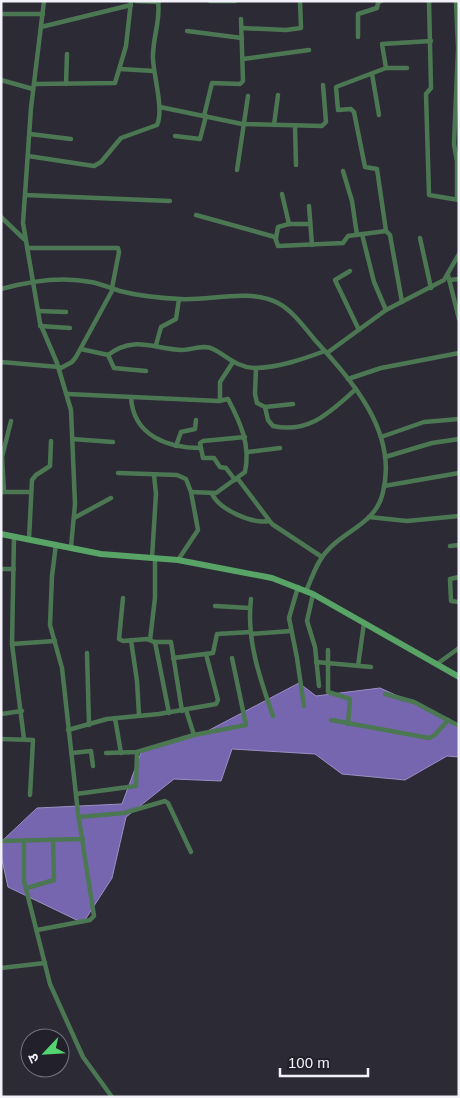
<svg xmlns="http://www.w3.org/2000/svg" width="460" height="1098" viewBox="0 0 460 1098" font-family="Arial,'Noto Sans Devanagari',sans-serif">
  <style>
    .water { fill: #7666b0; stroke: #9b90c6 }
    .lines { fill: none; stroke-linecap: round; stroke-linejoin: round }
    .street { stroke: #4b7852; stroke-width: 4.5 }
    .secondary { stroke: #58a366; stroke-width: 6 }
  </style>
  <rect width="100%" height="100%" fill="#2c2a35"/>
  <polygon class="water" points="299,683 316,696 380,688 442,716 459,729 459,757 447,756 405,780 342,774 315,754 232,749 221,781 174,779 126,817 112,878 83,923 8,887 1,855 1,842 37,808 122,804 142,750 200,735"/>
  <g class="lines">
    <g class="street">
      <polyline points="44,1 31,108 23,223 40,323 57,363 71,410 75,504 71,547"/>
      <polyline points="136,1 159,2"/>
      <polyline points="210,1 235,1"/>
      <polyline points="429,1 431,88 426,94 429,195 459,200"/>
      <polyline points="456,1 458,48 454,144 457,161 457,199"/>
      <polyline points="1,14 43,14"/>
      <polyline points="41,27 131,5"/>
      <polyline points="242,28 286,30 301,28 300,1"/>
      <polyline points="187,31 242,38"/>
      <polyline points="358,37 358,14 377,8 378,3 381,1"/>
      <polyline points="243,59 309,50"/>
      <polyline points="386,68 336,87 338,110 351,109 354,112 365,167 377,169 386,231"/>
      <polyline points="407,68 386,68 382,44 431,41"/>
      <polyline points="120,69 154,71"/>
      <polyline points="372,74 379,115"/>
      <polyline points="1,80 33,89"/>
      <polyline points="34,84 115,83 126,46 131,1"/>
      <polyline points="66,84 67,54"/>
      <polyline points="160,107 242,124 322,126 326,122 323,85"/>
      <polyline points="204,116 212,83 240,84 243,81 241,19"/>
      <polyline points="274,125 278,95"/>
      <polyline points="295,126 296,165"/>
      <polyline points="30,134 71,139"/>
      <polyline points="175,136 200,139 206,116"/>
      <path d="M28,156L94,166L101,162L121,138L157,125C164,110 154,78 153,59C152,39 161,21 158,1"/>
      <polyline points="237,170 248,96"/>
      <polyline points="343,171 352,201 357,235"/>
      <polyline points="282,194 289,224 310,224"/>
      <polyline points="25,195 170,201"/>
      <polyline points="309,206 312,245"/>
      <polyline points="196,215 275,237 278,246 343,243 348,236 386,231 390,235 402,302"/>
      <polyline points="1,217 24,239"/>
      <polyline points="362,234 374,282 386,310"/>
      <polyline points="276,238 278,227 289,224"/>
      <polyline points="420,238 431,288"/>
      <polyline points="27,248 118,248 119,252 112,288"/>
      <polyline points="350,271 335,280 359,330"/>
      <polyline points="448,275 459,319"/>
      <polyline points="449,280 459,279"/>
      <path d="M1,289C30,281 61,276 91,282C101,284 110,288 120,291C139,296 160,298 180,299C211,301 249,288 278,303C293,311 304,327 315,340C352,381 398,432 383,492C376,524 345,530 327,551C317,561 312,578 306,591"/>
      <polyline points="38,311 66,312"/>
      <polyline points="40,326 70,328"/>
      <polyline points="156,345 161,327 176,319 179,299"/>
      <polyline points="81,349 108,355 114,368 146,371"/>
      <polyline points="327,353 386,310 444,280 459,254"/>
      <path d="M108,355C134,335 154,349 182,350C191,350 204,344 213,349C227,356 236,367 254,368C278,368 303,359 325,351"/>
      <polyline points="1,362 59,367"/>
      <polyline points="256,368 255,394 257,403 265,407 293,404"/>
      <polyline points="59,369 72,362 76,357 113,289"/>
      <polyline points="348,379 381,368 459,353"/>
      <path d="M67,394L219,401L228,399C240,422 251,445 245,472L216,493L191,492"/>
      <path d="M131,397C133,436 168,448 201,448"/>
      <polyline points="220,401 220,382 233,362"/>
      <path d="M265,407L268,420L273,426C310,434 331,411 356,389"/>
      <polyline points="381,437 424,422 459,419"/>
      <polyline points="72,439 113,442"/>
      <polyline points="176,446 181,432 195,429 196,420"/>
      <polyline points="248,452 280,448"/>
      <polyline points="385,457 432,443 459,439"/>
      <polyline points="118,473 177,475 186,479 191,492 198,530 178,560"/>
      <polyline points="238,479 272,524 322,557"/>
      <polyline points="235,480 226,468 220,467 214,458 203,458 200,443 203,441 245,437"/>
      <polyline points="384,486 459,473"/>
      <polyline points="1,492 31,492"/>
      <polyline points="4,492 2,457 11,421"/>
      <path d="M212,494C220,510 252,524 269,521"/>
      <polyline points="369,517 407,521 459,516"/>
      <polyline points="74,518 111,498"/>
      <polyline points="14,536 12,644 24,739"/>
      <polyline points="29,539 32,480 36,475 50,466 51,441"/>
      <polyline points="450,546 459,545"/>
      <polyline points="152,558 156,494 154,475"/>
      <polyline points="1,569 14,569"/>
      <polyline points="459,577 450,579 451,601 459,602"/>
      <polyline points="298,587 289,618 297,658 304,706"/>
      <polyline points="313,594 307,621 315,647 319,686"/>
      <polyline points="123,598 119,639 123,641 147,639 154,642 171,642 182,711"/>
      <path d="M251,599C246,639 260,679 273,716"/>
      <polyline points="215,606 250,608"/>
      <polyline points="251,634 291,631"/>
      <polyline points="131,640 137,681 139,715"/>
      <polyline points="150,640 155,598 155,558"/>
      <polyline points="155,642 169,713"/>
      <polyline points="12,644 55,641"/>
      <polyline points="328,650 328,692 350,699 348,724"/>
      <polyline points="87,653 89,725"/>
      <polyline points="173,658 213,653 217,634 251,632"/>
      <polyline points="316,662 371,667"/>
      <polyline points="437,664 459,648"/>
      <polyline points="358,666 364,623"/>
      <polyline points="385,694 414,702 459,726"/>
      <polyline points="186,710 194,735"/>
      <polyline points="1,714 22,711"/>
      <polyline points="115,718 121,753"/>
      <polyline points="331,720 429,738 435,735 448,720"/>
      <polyline points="68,730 107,719 159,714 216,704 218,700 206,654"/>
      <polyline points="1,739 33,740 30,795"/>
      <polyline points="72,753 91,751 93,766"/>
      <polyline points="106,753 137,752 194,735 246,725 232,658"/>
      <polyline points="76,794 136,786 137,752"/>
      <polyline points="79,817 124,813 165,801 168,803 191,852"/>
      <polyline points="1,841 83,839"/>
      <polyline points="24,841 24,881 50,984 83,1057 112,1097"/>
      <polyline points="27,888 54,880 53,841"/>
      <polyline points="37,930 90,920 94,916 78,813 62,668 50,625 52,576 56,544"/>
      <polyline points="1,968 45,963"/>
    </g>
    <polyline class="secondary" points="1,534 101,554 178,560 272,578 313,594 459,677"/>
  </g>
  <rect width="460" height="1098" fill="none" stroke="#f2f1f9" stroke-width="5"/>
  <g transform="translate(45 1053) rotate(245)"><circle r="24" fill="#22202b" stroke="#75747d"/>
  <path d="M0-4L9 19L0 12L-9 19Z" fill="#53d672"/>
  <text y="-8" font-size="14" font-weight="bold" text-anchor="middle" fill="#f2f1f9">उ</text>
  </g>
  <path d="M280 1068v8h88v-8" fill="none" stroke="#f2f1f9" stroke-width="2.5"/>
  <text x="288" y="1068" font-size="15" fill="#f2f1f9" stroke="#22202b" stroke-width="4" paint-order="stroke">100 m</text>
</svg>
